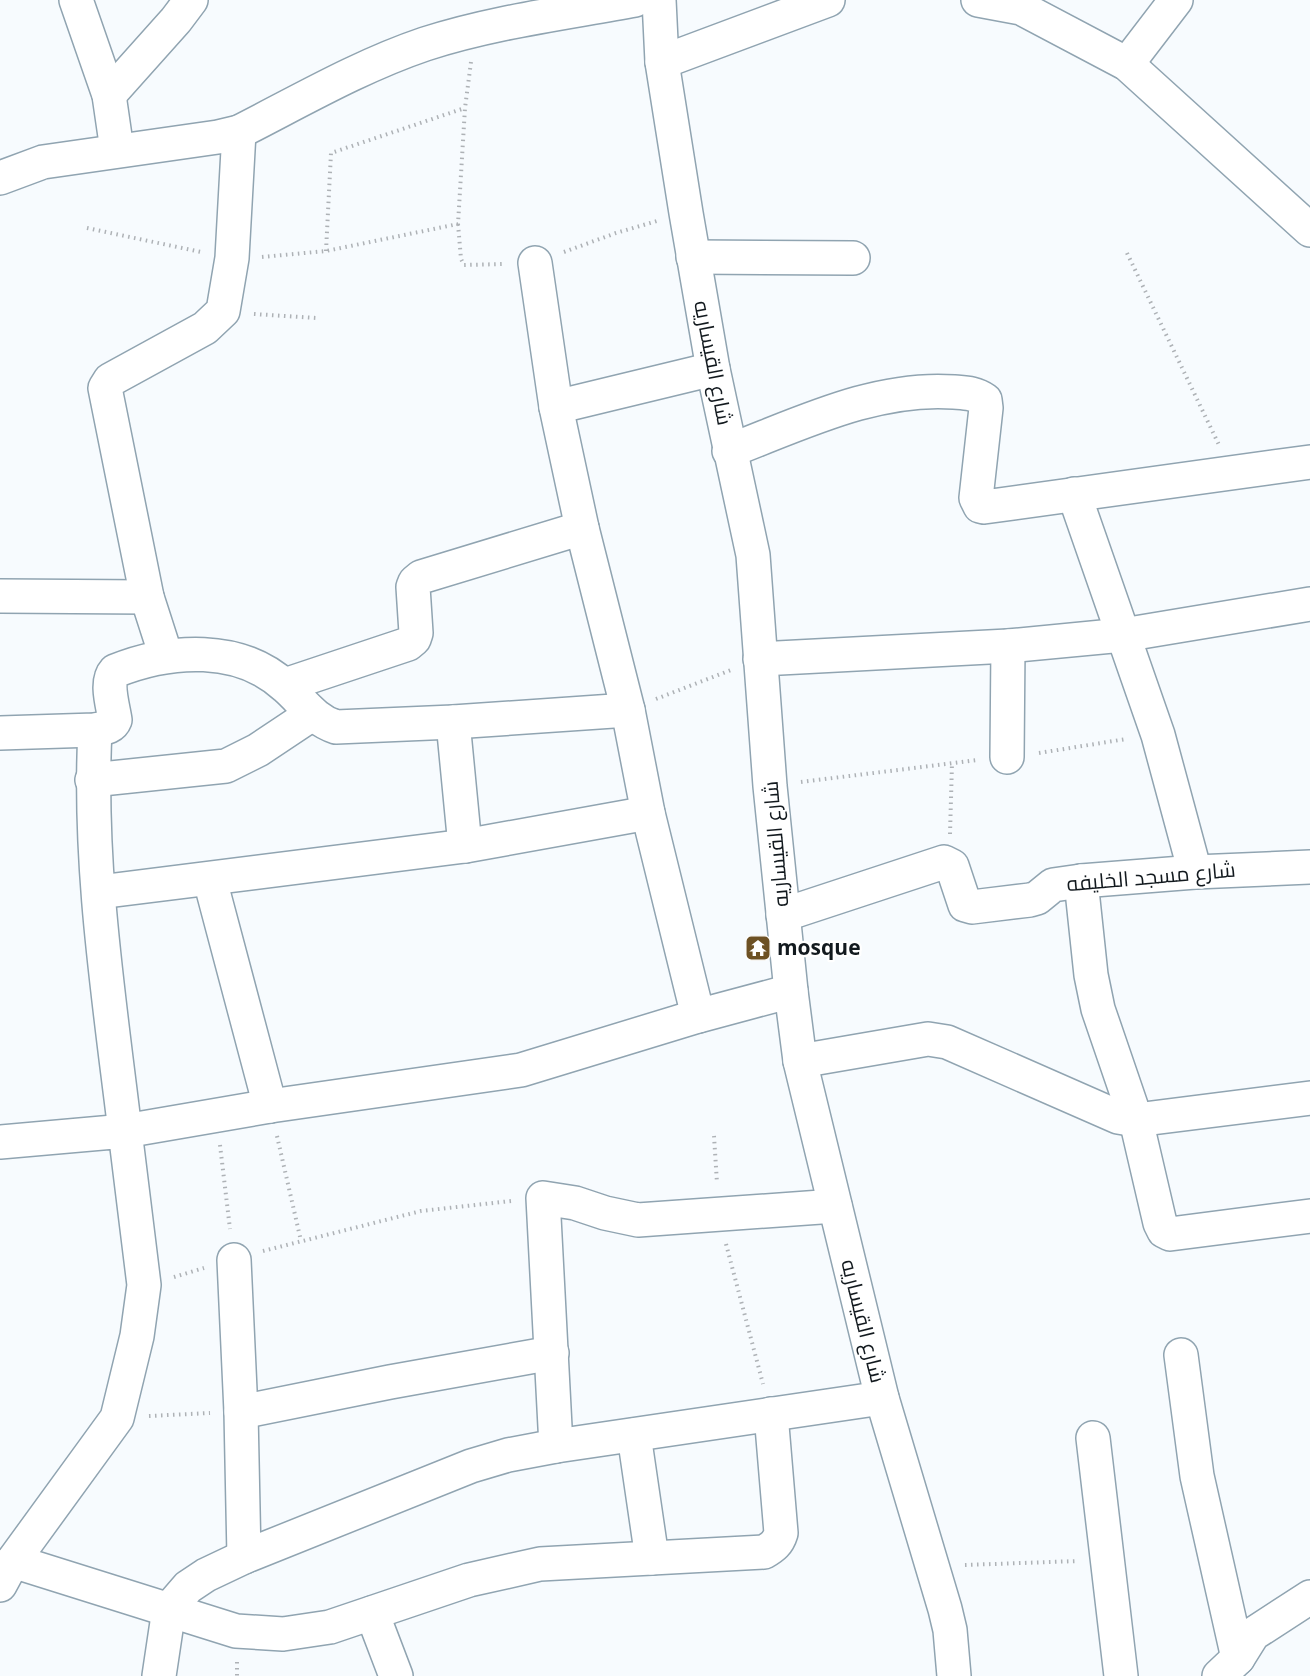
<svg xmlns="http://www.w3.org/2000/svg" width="1310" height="1676" viewBox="0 0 1310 1676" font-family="'Open Sans',Cairo,sans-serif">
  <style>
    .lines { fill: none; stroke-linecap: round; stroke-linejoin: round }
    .minor-casing { stroke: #90a4b1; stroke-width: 36 }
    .path { stroke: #aeb2b6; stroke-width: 4; stroke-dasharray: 1.5 4.5; stroke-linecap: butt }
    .minor { stroke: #fff; stroke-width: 33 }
    .labels { text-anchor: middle; stroke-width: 4.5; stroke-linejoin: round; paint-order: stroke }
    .street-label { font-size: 21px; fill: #12191e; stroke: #fff }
    .poi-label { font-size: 21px; font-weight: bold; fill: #12191e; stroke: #fff; text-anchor: start }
  </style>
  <rect width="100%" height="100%" fill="#f7fbfe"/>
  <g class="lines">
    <g class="minor-casing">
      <g id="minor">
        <polyline points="76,0 109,95 117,150"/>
        <polyline points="659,0 662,62 686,213 713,369 753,555 770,786 791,991 800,1061 882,1398 945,1609 950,1630 954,1676"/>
        <polyline points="978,0 1021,8 1127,64 1310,230"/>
        <polyline points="662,62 828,0"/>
        <polyline points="1127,64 1176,0"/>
        <polyline points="109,95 176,20 191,0"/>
        <path d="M0,178L43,162L218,137L239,132C300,101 360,66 425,44C493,22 565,13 635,0"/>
        <polyline points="693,257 853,258"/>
        <polyline points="535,263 556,407 582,528 628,710 648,813 698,1016 791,991"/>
        <polyline points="556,407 713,369"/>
        <path d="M729,451C800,424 876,386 954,392C966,393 975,393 985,400L986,408L976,498L980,506L984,507L1310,462"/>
        <polyline points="1074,494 1158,735 1195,872"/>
        <polyline points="0,596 147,597"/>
        <polyline points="166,656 147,597 105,388 110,380 205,328 223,311 232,258 239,132"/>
        <polyline points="760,659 1008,646 1123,635 1310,604"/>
        <polyline points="285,685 408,644 414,639 416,633 413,587 415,582 421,577 582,528"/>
        <polyline points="453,722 465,846"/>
        <path d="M95,730C88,864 109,998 125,1131L270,1106L521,1070L698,1016"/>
        <path d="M0,733L95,730C103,728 112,728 115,720C113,706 105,682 115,671C170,649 240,644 286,687C303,702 314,720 336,727L453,722L628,710"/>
        <polyline points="1007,757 1008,646"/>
        <polyline points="92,780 226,766 258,750 312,714"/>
        <polyline points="210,880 270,1106"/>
        <polyline points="1081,881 1091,975 1098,1009 1136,1120 1160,1223 1164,1231 1170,1234 1310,1216"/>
        <polyline points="99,892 465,846 648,813"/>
        <polyline points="783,915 944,862 952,866 965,905 972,907 1030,900 1037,898 1053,885 1081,881 1195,872 1310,867"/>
        <polyline points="800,1061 928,1039 947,1042 1118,1117 1136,1120 1310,1098"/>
        <polyline points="0,1142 125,1131 144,1285 137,1336 117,1418 13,1561 0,1585"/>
        <polyline points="234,1260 241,1412 244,1557"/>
        <polyline points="1181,1355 1197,1476 1238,1658"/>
        <polyline points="241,1412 390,1382 552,1353"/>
        <polyline points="634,1435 652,1558"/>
        <polyline points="1093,1438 1121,1676"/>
        <polyline points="556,1446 543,1198 575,1203 605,1213 638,1220 835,1206"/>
        <path d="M13,1561L236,1631L283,1634L330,1627L469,1580L540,1564L764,1552C773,1547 778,1543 781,1533L771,1414"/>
        <polyline points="372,1613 396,1676"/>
        <polyline points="159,1676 169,1609 188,1587 206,1575 244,1557 471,1466 508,1455 556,1446 882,1398"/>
        <polyline points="1219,1676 1238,1658 1253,1634 1310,1597"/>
      </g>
    </g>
    <g class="path">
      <polyline points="458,224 461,259 464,265 505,264"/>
      <polyline points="87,228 201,252"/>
      <polyline points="326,251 331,153 465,108"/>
      <polyline points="564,252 616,233 657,221"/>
      <polyline points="1127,253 1219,445"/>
      <polyline points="262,257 326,251 458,224 465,108 471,62"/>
      <polyline points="254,314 316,318"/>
      <polyline points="656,699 731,670"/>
      <polyline points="1039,753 1126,739"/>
      <polyline points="801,782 978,760"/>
      <polyline points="950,834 952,763"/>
      <polyline points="277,1136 301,1241"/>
      <polyline points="714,1136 717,1183"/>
      <polyline points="220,1145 230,1229"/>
      <polyline points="726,1244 763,1384"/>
      <polyline points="263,1251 421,1211 511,1201"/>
      <polyline points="174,1277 204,1268"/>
      <polyline points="149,1416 210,1413"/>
      <polyline points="965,1565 1078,1561"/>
      <polyline points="237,1662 237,1676"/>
    </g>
    <use href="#minor" class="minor"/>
  </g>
  <defs>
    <g id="temple-square" transform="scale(1.35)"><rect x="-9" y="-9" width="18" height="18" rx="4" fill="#6d5124" stroke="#fff"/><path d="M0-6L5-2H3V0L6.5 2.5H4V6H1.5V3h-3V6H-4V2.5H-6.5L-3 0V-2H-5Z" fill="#fff"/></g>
  </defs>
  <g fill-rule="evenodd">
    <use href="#temple-square" x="758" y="948"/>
  </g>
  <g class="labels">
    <g class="street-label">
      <text transform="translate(713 363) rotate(79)" y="7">شارع القيساريه</text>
      <text transform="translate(776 844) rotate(-95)" y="7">شارع القيساريه</text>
      <text transform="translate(1151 877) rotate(-5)" y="7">شارع مسجد الخليفه</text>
      <text transform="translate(863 1321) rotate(76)" y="7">شارع القيساريه</text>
    </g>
    <g class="poi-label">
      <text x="777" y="955">mosque</text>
    </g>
  </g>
</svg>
